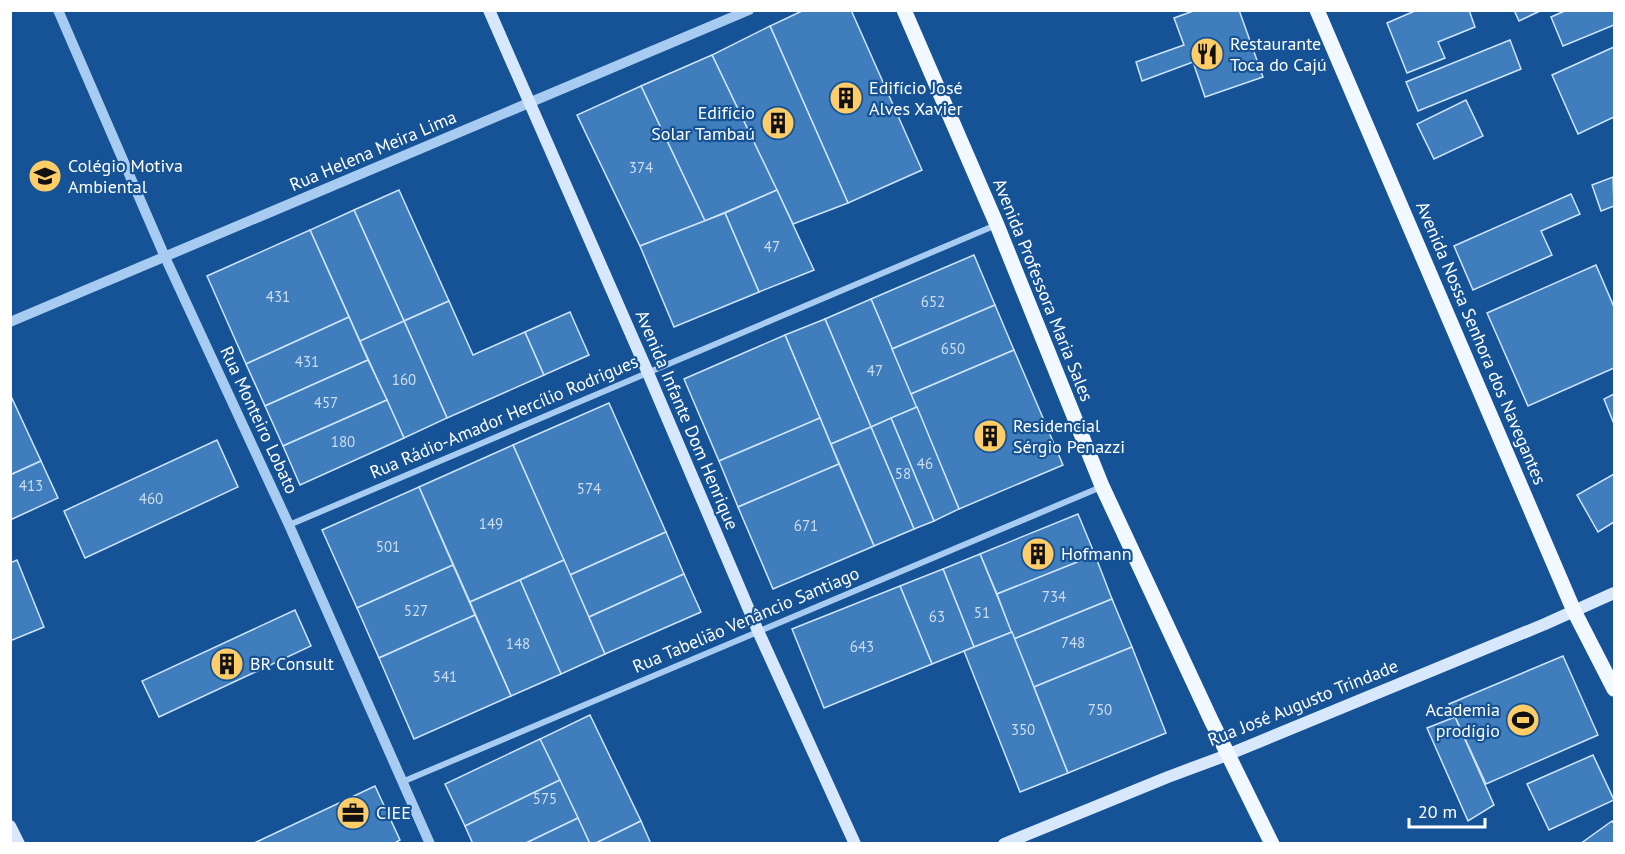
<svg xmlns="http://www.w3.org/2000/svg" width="1625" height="854" viewBox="0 0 1625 854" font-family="'PT Sans',sans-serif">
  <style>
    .building { fill: #3f7dbd; stroke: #cfe5fc; stroke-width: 1.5 }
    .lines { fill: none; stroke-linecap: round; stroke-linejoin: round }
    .minor { stroke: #a8ccf1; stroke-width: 6 }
    .tertiary { stroke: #a8ccf1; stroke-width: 10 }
    .secondary { stroke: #d7e8fc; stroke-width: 12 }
    .primary { stroke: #f2f8ff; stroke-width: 15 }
    .labels { text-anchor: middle; stroke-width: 4.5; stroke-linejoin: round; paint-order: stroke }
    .number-label { font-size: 15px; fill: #cfdeee }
    .poi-label { font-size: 18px; fill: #fff; stroke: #165396; text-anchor: start }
    .street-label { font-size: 18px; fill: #fff; stroke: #165396 }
  </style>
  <rect width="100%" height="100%" fill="#165396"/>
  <g class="building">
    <polygon points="804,10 851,10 922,170 848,203 770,26"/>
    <polygon points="1196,10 1239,10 1263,77 1205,97 1193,62 1142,81 1136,62 1184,45 1174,18"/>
    <polygon points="1417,10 1469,10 1475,27 1438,42 1445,58 1407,73 1387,23"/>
    <polygon points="1514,10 1542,10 1519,21"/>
    <polygon points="1567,10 1614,10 1614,25 1563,46 1551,17"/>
    <polygon points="770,26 848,203 793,224 712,55"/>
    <polygon points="1510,40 1521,69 1418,111 1406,82"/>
    <polygon points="1614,47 1614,117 1578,134 1552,75"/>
    <polygon points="712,55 777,190 705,221 641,86"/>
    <polygon points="641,86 705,221 640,246 577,115"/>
    <polygon points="1466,100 1483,136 1434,159 1417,124"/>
    <polygon points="1613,177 1614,206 1601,211 1592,185"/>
    <polygon points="399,190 449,301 404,321 354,210"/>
    <polygon points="777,190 814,270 759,292 725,213"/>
    <polygon points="1571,194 1580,214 1541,231 1552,255 1473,290 1454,246"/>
    <polygon points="354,210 404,321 360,341 310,230"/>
    <polygon points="725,213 759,292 674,327 640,246"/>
    <polygon points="310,230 349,317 246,364 207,276"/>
    <polygon points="974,255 995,305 892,349 871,299"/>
    <polygon points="1596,265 1614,307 1614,368 1528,406 1487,313"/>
    <polygon points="871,299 917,407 871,427 825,319"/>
    <polygon points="449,301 473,355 525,332 544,375 447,418 404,321"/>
    <polygon points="995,305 1014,350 911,394 892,349"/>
    <polygon points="570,312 589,355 544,375 525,332"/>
    <polygon points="349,317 368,360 265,406 246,364"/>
    <polygon points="825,319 871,427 831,444 785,335"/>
    <polygon points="404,321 447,418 404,438 360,341"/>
    <polygon points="785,335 820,418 719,461 684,379"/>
    <polygon points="1014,350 1063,465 959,509 911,394"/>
    <polygon points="368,360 387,400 283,446 265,406"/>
    <polygon points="10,394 41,461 10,475"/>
    <polygon points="1614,394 1614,424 1604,399"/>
    <polygon points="387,400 404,438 300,485 283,446"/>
    <polygon points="609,403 666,532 570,575 513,445"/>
    <polygon points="917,407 959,509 934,521 891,418"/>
    <polygon points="820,418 839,464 738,507 719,461"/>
    <polygon points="891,418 934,521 914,529 871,427"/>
    <polygon points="871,427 914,529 874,546 831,444"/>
    <polygon points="217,440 238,487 85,558 64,511"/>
    <polygon points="513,445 564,560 470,602 419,487"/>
    <polygon points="41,461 58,498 10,520 10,475"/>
    <polygon points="839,464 874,546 773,589 738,507"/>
    <polygon points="1614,474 1614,522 1598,532 1577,495"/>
    <polygon points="419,487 453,565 357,608 322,530"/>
    <polygon points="1078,514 1095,555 997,594 980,554"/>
    <polygon points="666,532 684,574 589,617 570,575"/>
    <polygon points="980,554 1012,632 974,647 943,569"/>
    <polygon points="1095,555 1112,599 1014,639 997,594"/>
    <polygon points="17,560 44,627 10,641 10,563"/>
    <polygon points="564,560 605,654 561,674 520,580"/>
    <polygon points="453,565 475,615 379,658 357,608"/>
    <polygon points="943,569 974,647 932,664 900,586"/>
    <polygon points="684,574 701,612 605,654 589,617"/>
    <polygon points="520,580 561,674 511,696 470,602"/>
    <polygon points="900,586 932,664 824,708 792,629"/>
    <polygon points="1112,599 1132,647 1034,687 1014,639"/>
    <polygon points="295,610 311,646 159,717 142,681"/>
    <polygon points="475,615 511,696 414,739 379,658"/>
    <polygon points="1012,632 1068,773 1020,792 964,651"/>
    <polygon points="1132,647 1166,733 1068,773 1034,687"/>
    <polygon points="1563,656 1598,735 1486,784 1449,704"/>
    <polygon points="590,715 641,821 594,844 590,844 540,739"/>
    <polygon points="1455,717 1494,805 1468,821 1427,728"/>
    <polygon points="540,739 560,780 465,826 445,784"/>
    <polygon points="1593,755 1614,800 1549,830 1527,784"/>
    <polygon points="560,780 578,818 524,844 473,844 465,826"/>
    <polygon points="375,786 400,840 393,844 252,844"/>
    <polygon points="578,818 590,844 524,844"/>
    <polygon points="641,821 651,844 594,844"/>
    <polygon points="1612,821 1614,824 1614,844 1580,844"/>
  </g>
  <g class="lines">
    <g class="minor">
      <polyline points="289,525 996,225"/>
      <polyline points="402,782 1101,487"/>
    </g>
    <g class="tertiary">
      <polyline points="58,10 165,257 289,525 430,844"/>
      <polyline points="10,322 749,10"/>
    </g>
    <g class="secondary">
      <polyline points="489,10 648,373 758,631 855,844"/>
      <polyline points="10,826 19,844"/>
      <polyline points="1004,844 1168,777 1227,755 1545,624 1614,593"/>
    </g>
    <g class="primary">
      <polyline points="904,10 997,225 1102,486 1211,720 1272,844"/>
      <polyline points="1317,10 1574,611 1614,689"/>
    </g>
  </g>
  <defs>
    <g id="restaurant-disc" transform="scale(1.725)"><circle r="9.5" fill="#ffcd68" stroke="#165396"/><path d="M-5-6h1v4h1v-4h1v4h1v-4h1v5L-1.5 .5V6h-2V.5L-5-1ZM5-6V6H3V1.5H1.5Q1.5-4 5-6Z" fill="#111"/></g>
    <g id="building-disc" transform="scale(1.725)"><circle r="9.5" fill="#ffcd68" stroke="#165396"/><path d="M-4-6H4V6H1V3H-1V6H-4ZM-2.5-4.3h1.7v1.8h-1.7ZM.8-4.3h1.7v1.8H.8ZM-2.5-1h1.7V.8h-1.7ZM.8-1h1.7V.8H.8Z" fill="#111"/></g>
    <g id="school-disc" transform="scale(1.725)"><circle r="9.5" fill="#ffcd68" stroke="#165396"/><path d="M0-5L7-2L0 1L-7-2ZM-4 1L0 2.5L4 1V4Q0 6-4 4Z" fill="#111"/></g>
    <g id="stadium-disc" transform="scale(1.725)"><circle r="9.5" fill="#ffcd68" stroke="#165396"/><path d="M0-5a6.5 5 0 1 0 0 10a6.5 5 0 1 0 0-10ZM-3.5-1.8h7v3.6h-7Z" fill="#111"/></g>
    <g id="office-disc" transform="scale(1.725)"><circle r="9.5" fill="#ffcd68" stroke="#165396"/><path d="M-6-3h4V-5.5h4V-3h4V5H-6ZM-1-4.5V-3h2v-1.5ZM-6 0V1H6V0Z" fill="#111"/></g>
  </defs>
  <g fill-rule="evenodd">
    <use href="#restaurant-disc" x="1207" y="54"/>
    <use href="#building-disc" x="846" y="98"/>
    <use href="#building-disc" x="778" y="123"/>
    <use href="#school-disc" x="45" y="176"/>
    <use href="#building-disc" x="990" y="436"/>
    <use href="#building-disc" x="1038" y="554"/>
    <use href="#building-disc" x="227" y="664"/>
    <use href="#stadium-disc" x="1523" y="720"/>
    <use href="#office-disc" x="353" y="813"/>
  </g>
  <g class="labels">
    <g class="number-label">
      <text x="641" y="173">374</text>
      <text x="772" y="252">47</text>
      <text x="278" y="302">431</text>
      <text x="933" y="307">652</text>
      <text x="953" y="354">650</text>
      <text x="307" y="367">431</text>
      <text x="875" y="376">47</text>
      <text x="404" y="385">160</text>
      <text x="326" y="408">457</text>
      <text x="343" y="447">180</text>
      <text x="925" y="469">46</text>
      <text x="903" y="479">58</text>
      <text x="31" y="491">413</text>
      <text x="589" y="494">574</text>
      <text x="151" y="504">460</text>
      <text x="491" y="529">149</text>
      <text x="806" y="531">671</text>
      <text x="388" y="552">501</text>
      <text x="1054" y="602">734</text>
      <text x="416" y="616">527</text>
      <text x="982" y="618">51</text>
      <text x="937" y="622">63</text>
      <text x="1073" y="648">748</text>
      <text x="518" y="649">148</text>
      <text x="862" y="652">643</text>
      <text x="445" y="682">541</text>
      <text x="1100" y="715">750</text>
      <text x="1023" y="735">350</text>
      <text x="545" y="804">575</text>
    </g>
    <g class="poi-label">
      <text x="1230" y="50">Restaurante<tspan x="1230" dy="21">Toca do Cajú</tspan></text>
      <text x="869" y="94">Edifício José<tspan x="869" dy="21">Alves Xavier</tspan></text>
      <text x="755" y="119" text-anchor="end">Edifício<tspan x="755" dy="21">Solar Tambaú</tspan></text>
      <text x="68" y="172">Colégio Motiva<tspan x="68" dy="21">Ambiental</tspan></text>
      <text x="1013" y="432">Residencial<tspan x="1013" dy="21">Sérgio Penazzi</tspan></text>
      <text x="1061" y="560">Hofmann</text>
      <text x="250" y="670">BR Consult</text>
      <text x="1500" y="716" text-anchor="end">Academia<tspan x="1500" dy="21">prodígio</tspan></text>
      <text x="376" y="819">CIEE</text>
    </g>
    <g class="street-label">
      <text transform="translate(373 151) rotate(-23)" y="6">Rua Helena Meira Lima</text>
      <text transform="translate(1043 290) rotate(68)" y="6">Avenida Professora Maria Sales</text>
      <text transform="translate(1481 343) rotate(67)" y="6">Avenida Nossa Senhora dos Navegantes</text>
      <text transform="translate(504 417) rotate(-23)" y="6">Rua Rádio-Amador Hercílio Rodrigues</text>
      <text transform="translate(259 420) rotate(65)" y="6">Rua Monteiro Lobato</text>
      <text transform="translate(687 420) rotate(67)" y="6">Avenida Infante Dom Henrique</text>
      <text transform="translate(746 620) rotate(-23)" y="6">Rua Tabelião Venâncio Santiago</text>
      <text transform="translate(1303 703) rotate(-22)" y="6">Rua José Augusto Trindade</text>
    </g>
  </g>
  <rect width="1625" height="854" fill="none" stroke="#ffffff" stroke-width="24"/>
  <path d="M1409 818v9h76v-9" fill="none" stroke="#ffffff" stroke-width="3"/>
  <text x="1418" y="818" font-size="18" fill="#ffffff" stroke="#165396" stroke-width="4.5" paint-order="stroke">20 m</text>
</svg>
